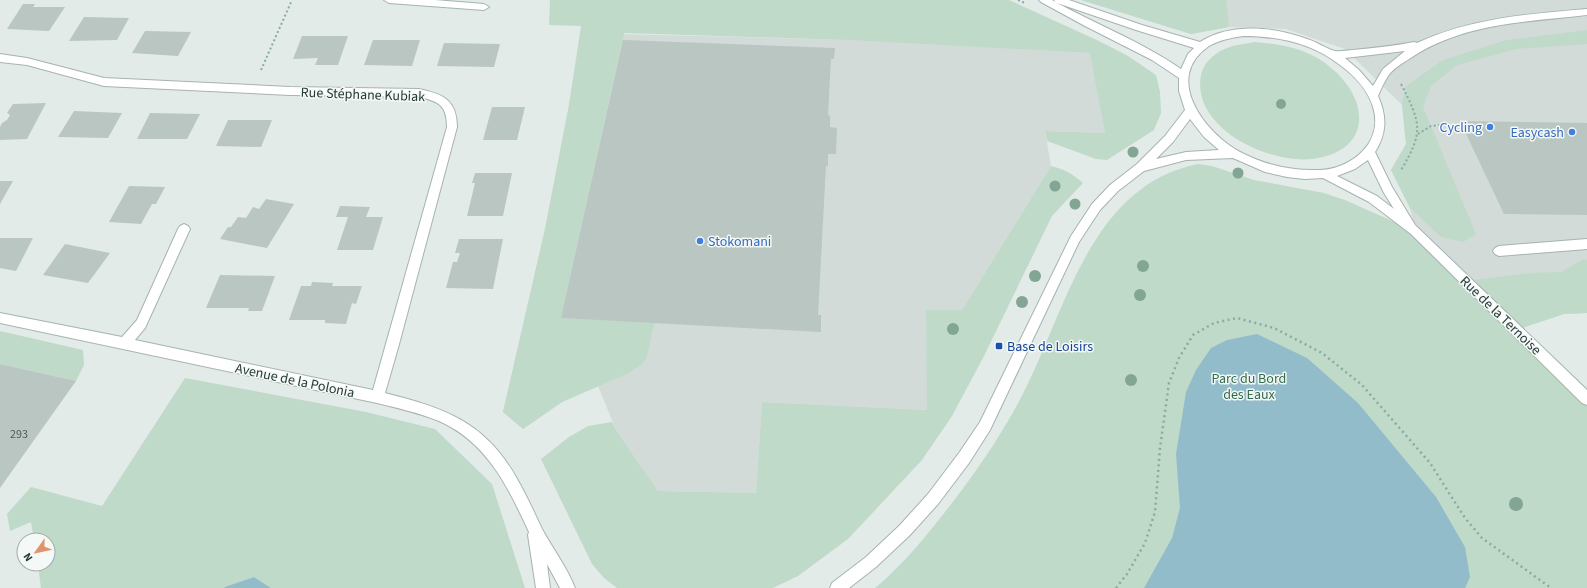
<svg xmlns="http://www.w3.org/2000/svg" width="1587" height="588" viewBox="0 0 1587 588" font-family="'Source Sans 3',sans-serif">
  <style>
    .built { fill: #d2dbd8 }
    .green { fill: #bfdac9 }
    .water { fill: #92bcc9 }
    .building { fill: #b9c6c2 }
    .lines { fill: none; stroke-linecap: round; stroke-linejoin: round }
    .minor-casing { stroke: #a6b3af; stroke-width: 2 }
    .path-far1 { stroke: #88aba3; stroke-width: 2; stroke-dasharray: 2 2.5; stroke-linecap: butt }
    .path { stroke: #88aba3; stroke-width: 2.5; stroke-dasharray: 2 3.5; stroke-linecap: butt }
    .minor { fill: #fff; fill-rule: evenodd }
    .tree { fill: #83a594 }
    .shop-dot { fill: #3f7fe0; stroke: #f4f8f6; stroke-width: 1.5 }
    .transit-dot { fill: #1a4fb4; stroke: #f4f8f6; stroke-width: 1.5 }
    .labels { text-anchor: middle; stroke-width: 3; stroke-linejoin: round; paint-order: stroke }
    .number-label { font-size: 12px; fill: #4a5e5a }
    .street-label { font-size: 14px; fill: #253b37; stroke: #f4f8f6 }
    .shop-label { font-size: 14px; fill: #366cbe; stroke: #f4f8f6; text-anchor: end }
    .transit-label { font-size: 14px; fill: #164399; stroke: #f4f8f6; text-anchor: start }
    .park-label { font-size: 14px; fill: #346c4f; stroke: #f4f8f6 }
  </style>
  <rect width="100%" height="100%" fill="#e3ebe8"/>
  <g class="built">
    <polygon points="1081,0 1587,0 1587,313 1564,314 1516,330 1415,231 1410,208 1391,170 1406,144 1402,105 1345,49 1286,29 1229,27 1191,34"/>
    <polygon points="581,33 847,40 1091,53 1105,133 1045,131 1051,166 962,310 926,311 928,410 762,402 756,493 658,491 616,430 598,386 562,402 523,429 503,412 545,229 569,105"/>
  </g>
  <g class="green">
    <polygon points="550,0 1009,0 1099,41 1128,56 1156,75 1160,92 1161,113 1154,130 1107,160 1096,159 1047,141 1045,131 1105,133 1090,53 847,40 624,33 561,318 654,323 647,357 642,364 629,373 562,402 523,429 503,412 545,229 569,105 581,26 549,25"/>
    <polygon points="1081,0 1226,0 1229,27 1191,34"/>
    <polygon points="1587,30 1587,44 1516,49 1457,65 1431,86 1423,107 1476,234 1463,242 1441,237 1410,208 1391,170 1406,144 1402,105 1405,87 1443,60 1507,40"/>
    <path d="M1254,42C1281,44 1309,49 1330,67C1371,100 1372,152 1312,159C1268,164 1191,128 1201,75C1204,61 1217,51 1230,47C1237,44 1246,44 1254,42Z"/>
    <path d="M1198,164L1212,166L1254,180L1324,193L1345,200L1415,231L1465,281L1531,273L1561,272L1584,259L1587,260V313L1564,314L1516,330L1587,399V588H875C898,569 918,546 937,522C967,485 994,447 1017,405C1064,321 1086,186 1198,164Z"/>
    <path d="M1051,166C1064,169 1073,174 1083,183L1052,216L984,356L952,416L922,460L848,539L798,576L773,588H617L604,578L592,564L541,459L569,437L588,426L612,422L616,430L658,491L756,493L762,402L927,410L926,310H962Z"/>
    <polygon points="0,331 83,350 84,365 76,381 0,364"/>
    <polygon points="185,378 366,412 435,429 492,484 525,588 271,588 254,577 224,588 41,588 38,564 48,564 48,540 34,540 31,522 10,531 7,514 31,487 102,506"/>
  </g>
  <g class="water">
    <polygon points="1257,334 1307,358 1358,403 1436,497 1465,547 1470,577 1465,588 1144,588 1172,538 1180,508 1176,454 1186,392 1196,370 1211,348 1227,340"/>
    <polygon points="254,577 271,588 224,588 225,587"/>
  </g>
  <g class="building">
    <polygon points="23,4 35,4 33,7 65,7 49,31 7,29"/>
    <polygon points="84,17 129,18 117,40 69,41"/>
    <polygon points="145,31 191,32 178,56 132,53"/>
    <polygon points="302,36 348,36 338,65 315,65 318,58 293,59"/>
    <polygon points="373,40 420,40 412,66 364,65"/>
    <polygon points="623,40 835,48 834,59 831,59 828,115 830,116 830,127 837,128 836,154 828,154 828,166 826,166 818,315 821,315 821,332 561,318"/>
    <polygon points="444,43 500,44 494,67 437,66"/>
    <polygon points="46,103 27,139 0,140 0,127 2,123 7,120 10,115 7,113 13,104"/>
    <polygon points="492,107 525,107 517,140 483,140"/>
    <polygon points="74,111 122,113 108,138 58,137"/>
    <polygon points="150,113 200,114 187,139 137,139"/>
    <polygon points="228,120 272,120 261,147 216,146"/>
    <polygon points="1460,121 1587,123 1587,215 1504,214"/>
    <polygon points="475,173 512,173 503,216 467,216 475,183 472,183"/>
    <polygon points="0,181 13,181 0,204"/>
    <polygon points="129,186 165,187 156,204 152,204 141,224 109,222"/>
    <polygon points="266,199 294,204 267,248 220,239 228,227 231,227 238,217 246,218 253,207 259,209"/>
    <polygon points="340,206 370,207 366,217 383,217 373,250 337,250 348,217 336,217"/>
    <polygon points="0,238 33,238 16,271 0,268"/>
    <polygon points="459,239 503,239 493,289 446,288 453,262 457,262 460,253 455,253"/>
    <polygon points="65,244 110,253 88,283 43,275"/>
    <polygon points="220,275 275,276 262,311 248,311 249,308 206,308"/>
    <polygon points="312,282 333,283 332,286 362,286 356,304 352,303 346,324 325,323 325,320 289,320 301,286 311,286"/>
    <polygon points="0,364 76,381 0,488"/>
  </g>
  <g class="lines">
    <g class="minor-casing">
      <g id="minor">
        <polygon points="384,0 435,0 484,4 489,7 484,10 389,3"/>
        <path d="M1039,0H1052L1055,2L1054,0H1069L1142,25L1200,42C1231,22 1275,27 1307,39C1315,41 1329,50 1335,51C1340,52 1348,50 1353,50C1374,48 1394,46 1414,42L1417,43C1471,18 1529,14 1587,9V15C1526,22 1461,23 1409,59C1401,64 1393,69 1388,76C1384,82 1381,89 1378,96C1387,116 1387,133 1375,152L1392,187L1415,225L1587,390V405L1582,403L1411,234L1369,202L1323,178L1305,179L1287,177L1265,172L1233,158L1186,160L1144,171L1118,191L1100,210L1079,242L990,430L969,463L938,504L910,535L876,567L849,588H830L832,583L866,557L900,525L928,494L959,453L980,422L1071,236L1092,204L1110,185L1137,164L1165,136L1185,110L1179,91V78L1152,60L1085,26L1041,2ZM1057,3L1136,30L1194,48L1188,54L1181,69C1142,42 1098,25 1057,3ZM1243,36C1278,36 1312,43 1340,65C1354,75 1368,90 1373,107C1384,142 1352,169 1319,170C1291,171 1265,165 1240,152C1205,133 1162,78 1209,46C1219,40 1231,38 1243,36ZM1405,51L1383,69L1373,86L1359,70L1345,58ZM1190,119L1204,137L1219,150L1186,152L1156,159L1173,142ZM1368,160L1384,193L1394,209L1377,196L1337,176L1355,169Z"/>
        <path d="M0,54L27,58L104,78L290,87L419,89C443,94 457,100 457,127L398,348L385,393C444,408 484,421 516,477C526,494 534,512 542,529C553,549 567,567 575,588H560L547,564L550,588H536L528,535L529,532C508,487 487,442 439,421C419,413 398,408 377,403L0,323V313L122,337L137,320L178,229L180,226L184,224L188,226L190,229L145,328L135,340L373,390L447,127C447,106 439,101 419,97L290,95L104,86L27,65L0,62Z"/>
        <polygon points="1587,239 1587,249 1499,256 1495,254 1493,251 1495,248 1499,246"/>
      </g>
    </g>
    <g class="path-far1">
      <polyline points="1018,0 1025,3"/>
      <polyline points="261,70 292,0"/>
      <path d="M1401,84C1421,123 1424,132 1401,170"/>
      <polyline points="1418,134 1431,126 1441,125"/>
    </g>
    <polyline class="path" points="1116,588 1127,574 1145,543 1155,512 1160,448 1169,383 1179,358 1193,335 1214,323 1237,318 1274,328 1322,353 1362,385 1430,463 1465,518 1482,538 1551,588"/>
    <use href="#minor" class="minor"/>
  </g>
  <g class="tree">
    <circle cx="1281" cy="104" r="5"/>
    <circle cx="1133" cy="152" r="5.5"/>
    <circle cx="1238" cy="173" r="5.5"/>
    <circle cx="1055" cy="186" r="5.5"/>
    <circle cx="1075" cy="204" r="5.5"/>
    <circle cx="1143" cy="266" r="6"/>
    <circle cx="1035" cy="276" r="6"/>
    <circle cx="1140" cy="295" r="6"/>
    <circle cx="1022" cy="302" r="6"/>
    <circle cx="953" cy="329" r="6"/>
    <circle cx="1131" cy="380" r="6"/>
    <circle cx="1516" cy="504" r="7"/>
  </g>
  <g class="shop-dot">
    <circle cx="1490" cy="127" r="4"/>
    <circle cx="1572" cy="132" r="4"/>
    <circle cx="700" cy="241" r="4"/>
  </g>
  <rect class="transit-dot" x="995" y="342" width="8" height="8" rx="2"/>
  <g class="labels">
    <g class="number-label">
      <text x="19" y="438">293</text>
    </g>
    <g class="street-label">
      <text transform="translate(363 94) rotate(2)" y="5">Rue Stéphane Kubiak</text>
      <text transform="translate(1501 315) rotate(44)" y="5">Rue de la Ternoise</text>
      <text transform="translate(295 380) rotate(12)" y="5">Avenue de la Polonia</text>
    </g>
    <g class="shop-label">
      <text x="1482" y="132">Cycling</text>
      <text x="1564" y="137">Easycash</text>
      <text x="708" y="246" text-anchor="start">Stokomani</text>
    </g>
    <g class="transit-label">
      <text x="1007" y="351">Base de Loisirs</text>
    </g>
    <g class="park-label">
      <text x="1249" y="383">Parc du Bord<tspan x="1249" dy="16">des Eaux</tspan></text>
    </g>
  </g>
  <g transform="translate(36 552) rotate(237)"><circle r="19" fill="#f4f8f6" stroke="#a1acaa"/>
  <path d="M0-3L7 15L0 10L-7 15Z" fill="#e1936c"/>
  <text y="-6" font-size="11" font-weight="bold" text-anchor="middle" fill="#253b37">N</text>
  </g>
</svg>
